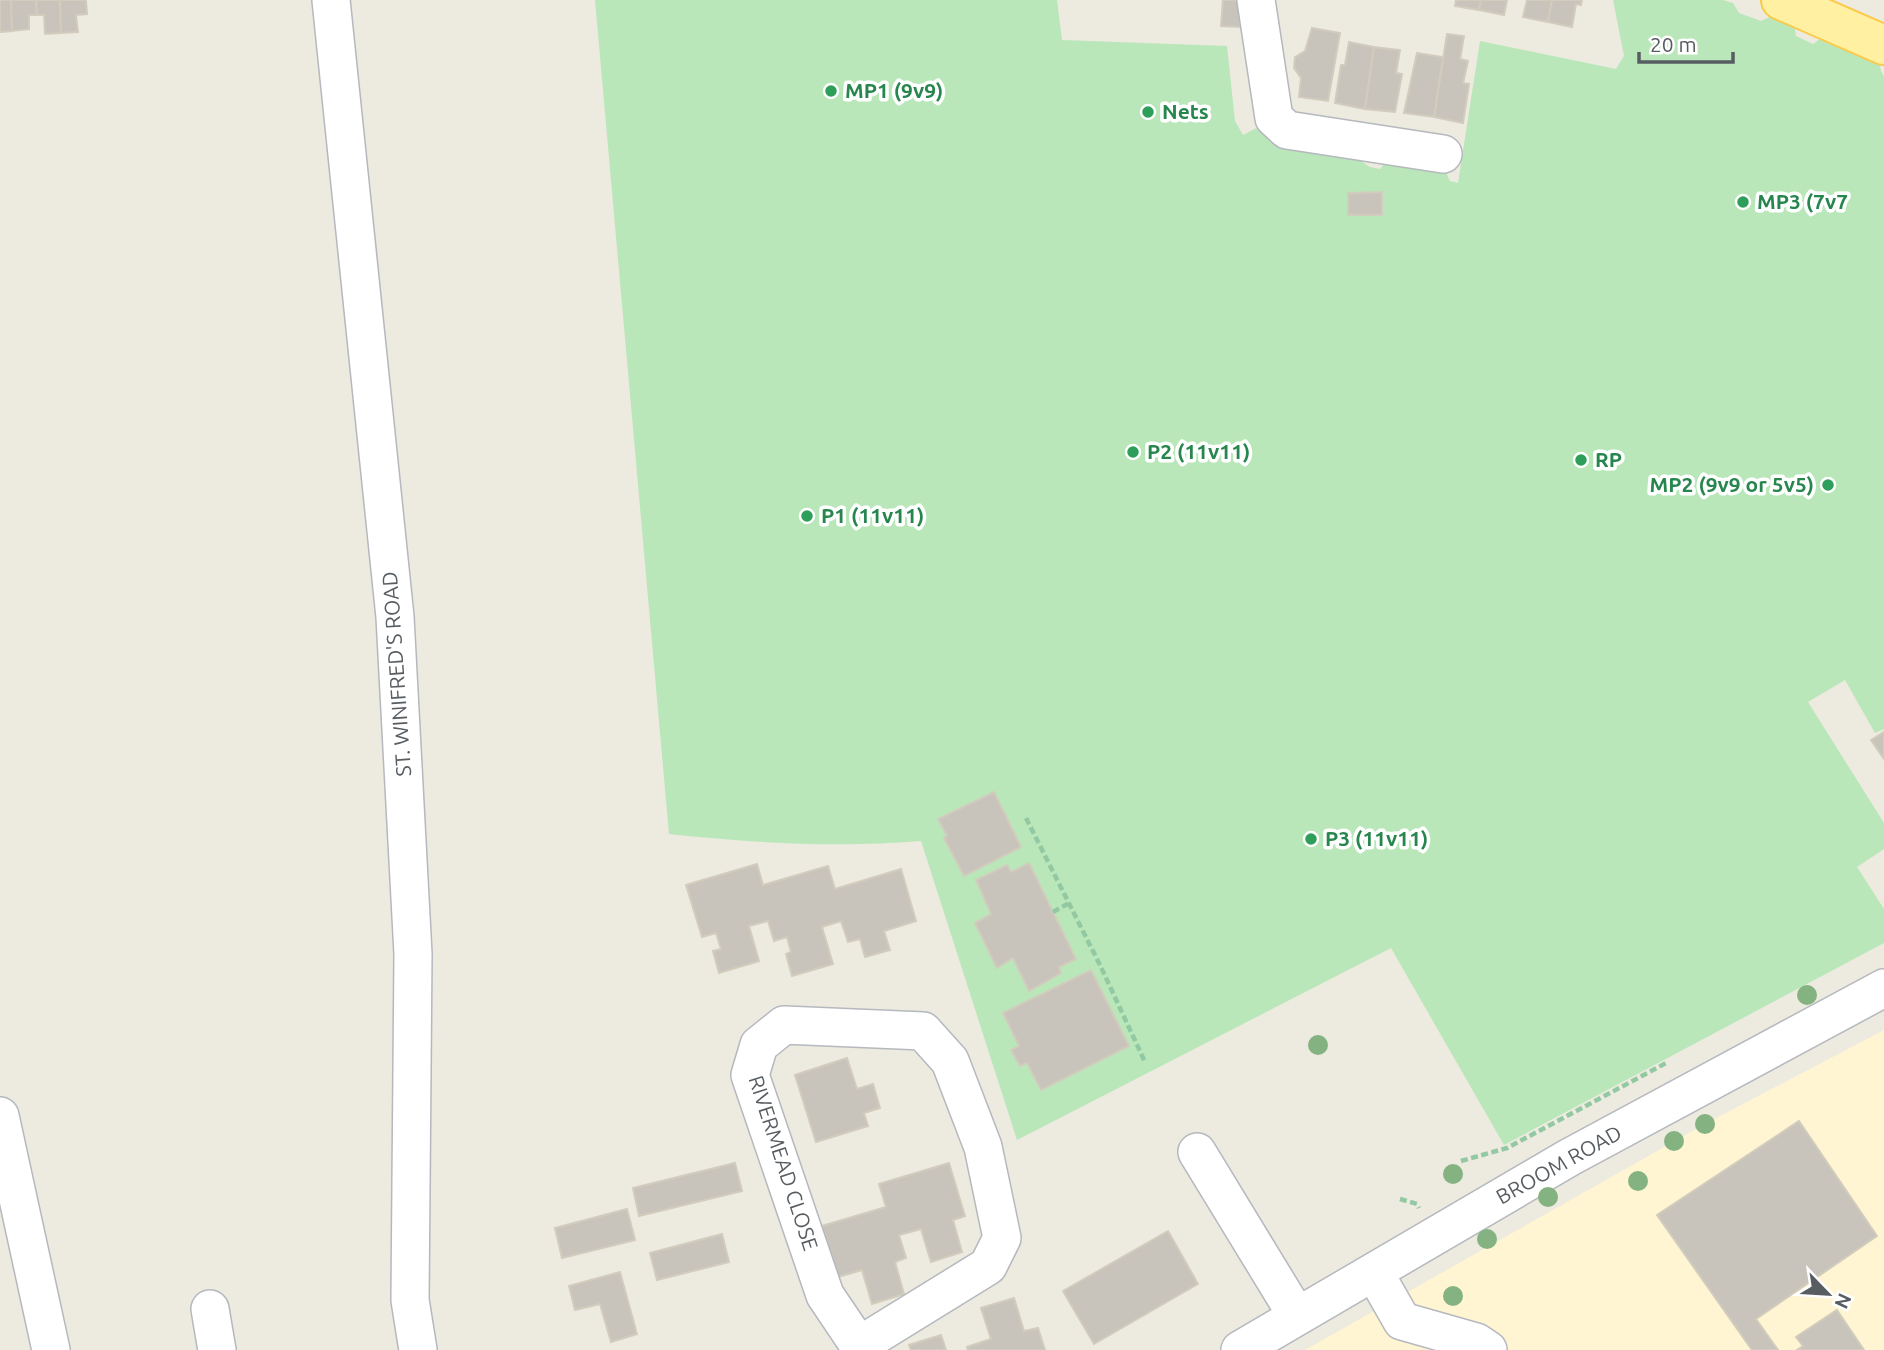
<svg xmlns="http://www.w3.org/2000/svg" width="1884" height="1350" viewBox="0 0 1884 1350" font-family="Ubuntu,sans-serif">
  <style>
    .commercial { fill: #fff5d2 }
    .green { fill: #b9e7b9 }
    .building { fill: #c8c4bc; stroke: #d2ccbd; stroke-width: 2 }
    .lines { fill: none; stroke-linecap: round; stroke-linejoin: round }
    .minor-casing { stroke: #b5b8be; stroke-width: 40 }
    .major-casing { stroke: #fbca4a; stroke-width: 42 }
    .path { stroke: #92c8a2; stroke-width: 4.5; stroke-dasharray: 7 3.5; stroke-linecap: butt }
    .minor { stroke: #fff; stroke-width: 37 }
    .major { stroke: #fff0a2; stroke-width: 38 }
    .tree { fill: #84b280 }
    .leisure-dot { fill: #2e9e5b; stroke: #fff; stroke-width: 2.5 }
    .labels { text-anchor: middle; stroke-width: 7; stroke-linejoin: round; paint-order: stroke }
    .leisure-label { font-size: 21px; font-weight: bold; fill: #27864d; stroke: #fff; text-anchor: start }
    .street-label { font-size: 21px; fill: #585d62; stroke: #fff }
  </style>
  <rect width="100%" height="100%" fill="#edeadf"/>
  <polygon class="commercial" points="1884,1030 1884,1350 1305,1350 1705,1124"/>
  <path class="green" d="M595,0H1057L1062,40L1227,46L1235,121L1243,135L1266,123L1350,154L1370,167L1380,169L1389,158L1445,170L1450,181L1458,183L1480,41L1616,69L1624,56L1613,0H1723L1733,3L1739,13L1761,21L1776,14L1794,23L1796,36L1813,44L1824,36L1884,48L1880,68L1884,77V729L1875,733L1845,680L1808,702L1884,823V849L1857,867L1884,909V943L1504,1145L1391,948L1017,1140L921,841C836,848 753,843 669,834Z"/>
  <g class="building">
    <polygon points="0,0 11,0 12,31 0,32"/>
    <polygon points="11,0 36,0 37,15 29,15 29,29 12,31"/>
    <polygon points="36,0 60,0 61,33 45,34 44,15 37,15"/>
    <polygon points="60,0 86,0 87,14 76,15 78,32 61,33"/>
    <polygon points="1223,0 1241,0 1240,27 1221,26"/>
    <polygon points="1456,0 1481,0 1479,10 1455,6"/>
    <polygon points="1481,0 1507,0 1504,15 1479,10"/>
    <polygon points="1527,0 1552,0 1548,22 1523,17"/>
    <polygon points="1552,0 1582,0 1581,5 1576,4 1572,27 1548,22"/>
    <polygon points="1312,28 1340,33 1328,101 1299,97 1301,78 1294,68 1295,57 1305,51"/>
    <polygon points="1447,34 1464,36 1460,59 1468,61 1463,83 1469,84 1463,123 1434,117"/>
    <polygon points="1349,42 1374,47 1365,109 1335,103 1341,65 1345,65"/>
    <polygon points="1374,47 1400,50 1396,73 1402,74 1395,112 1365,109"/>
    <polygon points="1417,53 1443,57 1434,117 1404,113"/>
    <polygon points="1382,192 1382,215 1348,215 1348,193"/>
    <polygon points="1884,732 1884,759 1871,740"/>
    <polygon points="994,792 1021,847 964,876 944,838 947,836 938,819"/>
    <polygon points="1029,863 1076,959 1059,967 1061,973 1029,991 1013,958 997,968 975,923 991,914 976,880 1007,865 1011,872"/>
    <polygon points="757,864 763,885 828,866 835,889 901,869 916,921 884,931 890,950 865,957 860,939 848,942 841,921 822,927 833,964 792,976 786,954 791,952 787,937 774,941 768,921 749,926 759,961 719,973 713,951 721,949 716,933 702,937 686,885"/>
    <polygon points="1091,970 1129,1046 1041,1090 1027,1063 1020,1066 1011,1050 1019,1046 1003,1013"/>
    <polygon points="847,1058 857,1089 873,1084 880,1108 864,1113 868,1126 816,1142 795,1075"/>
    <polygon points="1799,1121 1877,1236 1756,1319 1778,1350 1752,1350 1657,1215"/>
    <polygon points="735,1163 742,1191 639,1216 633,1188"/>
    <polygon points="949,1163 965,1216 953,1220 962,1252 931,1262 921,1229 899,1235 906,1258 895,1262 904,1294 872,1304 862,1270 838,1277 822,1226 886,1207 879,1184"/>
    <polygon points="627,1209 635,1240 562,1258 555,1228"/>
    <polygon points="1168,1231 1198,1284 1094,1344 1063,1291"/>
    <polygon points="722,1234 729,1262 657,1280 650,1253"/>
    <polygon points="620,1272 637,1334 611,1342 600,1304 575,1310 569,1286"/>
    <polygon points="1014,1298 1024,1331 1038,1328 1045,1350 968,1350 967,1347 991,1339 981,1308"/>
    <polygon points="1837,1310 1864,1350 1797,1350 1803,1346 1796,1337"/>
    <polygon points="941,1335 946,1350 911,1350 909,1345"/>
  </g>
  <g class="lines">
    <g class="minor-casing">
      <g id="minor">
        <polyline points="331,0 395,617 413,954 410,1300 418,1350"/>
        <polyline points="1256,0 1274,118 1287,130 1443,154"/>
        <polyline points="0,1116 51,1350"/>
        <polyline points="1197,1152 1297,1316"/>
        <polyline points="1374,1272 1402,1321 1476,1342 1488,1350"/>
        <polyline points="210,1309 217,1350"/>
        <polyline points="860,1345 988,1266 1002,1238 983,1147 950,1061 923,1031 784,1025 759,1045 750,1075 825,1295 862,1350"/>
        <polyline points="1240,1350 1570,1157 1884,988"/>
      </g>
    </g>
    <g class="major-casing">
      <polyline id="major" points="1781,0 1884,45"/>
    </g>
    <g class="path">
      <polyline points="1026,818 1100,965 1145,1062"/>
      <polyline points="1053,912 1069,903"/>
      <polyline points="1461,1161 1507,1148 1668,1062"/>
      <polyline points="1400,1199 1417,1204 1419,1208"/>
    </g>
    <use href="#minor" class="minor"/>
    <use href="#major" class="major"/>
  </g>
  <g class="tree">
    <circle cx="1807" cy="995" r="10"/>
    <circle cx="1318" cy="1045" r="10"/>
    <circle cx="1705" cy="1124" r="10"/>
    <circle cx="1674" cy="1141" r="10"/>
    <circle cx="1453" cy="1174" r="10"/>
    <circle cx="1638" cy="1181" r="10"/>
    <circle cx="1548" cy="1197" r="10"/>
    <circle cx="1487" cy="1239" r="10"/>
    <circle cx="1453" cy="1296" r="10"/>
  </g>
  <g class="leisure-dot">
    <circle cx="831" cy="91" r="7"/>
    <circle cx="1148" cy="112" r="7"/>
    <circle cx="1743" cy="202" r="7"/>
    <circle cx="1133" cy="452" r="7"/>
    <circle cx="1581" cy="460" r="7"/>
    <circle cx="1828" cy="485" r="7"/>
    <circle cx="807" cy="516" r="7"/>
    <circle cx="1311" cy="839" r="7"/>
  </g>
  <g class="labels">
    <g class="leisure-label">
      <text x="845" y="98">MP1 (9v9)</text>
      <text x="1162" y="119">Nets</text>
      <text x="1757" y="209">MP3 (7v7</text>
      <text x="1147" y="459">P2 (11v11)</text>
      <text x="1595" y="467">RP</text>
      <text x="1814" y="492" text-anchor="end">MP2 (9v9 or 5v5)</text>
      <text x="821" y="523">P1 (11v11)</text>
      <text x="1325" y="846">P3 (11v11)</text>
    </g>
    <g class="street-label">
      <text transform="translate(397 674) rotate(-94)" y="7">ST. WINIFRED'S ROAD</text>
      <text transform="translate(783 1163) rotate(72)" y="7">RIVERMEAD CLOSE</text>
      <text transform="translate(1559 1165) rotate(-29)" y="7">BROOM ROAD</text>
    </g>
  </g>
  <g transform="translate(1828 1294) rotate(115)" stroke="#ffffff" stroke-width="5" paint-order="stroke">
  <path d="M0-5L12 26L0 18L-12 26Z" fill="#585d62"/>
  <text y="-10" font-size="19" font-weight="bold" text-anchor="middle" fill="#585d62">N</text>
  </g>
  <path d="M1639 52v10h94v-10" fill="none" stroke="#585d62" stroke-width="3.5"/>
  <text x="1650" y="52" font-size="21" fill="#585d62" stroke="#ffffff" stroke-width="5" paint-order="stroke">20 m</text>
</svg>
